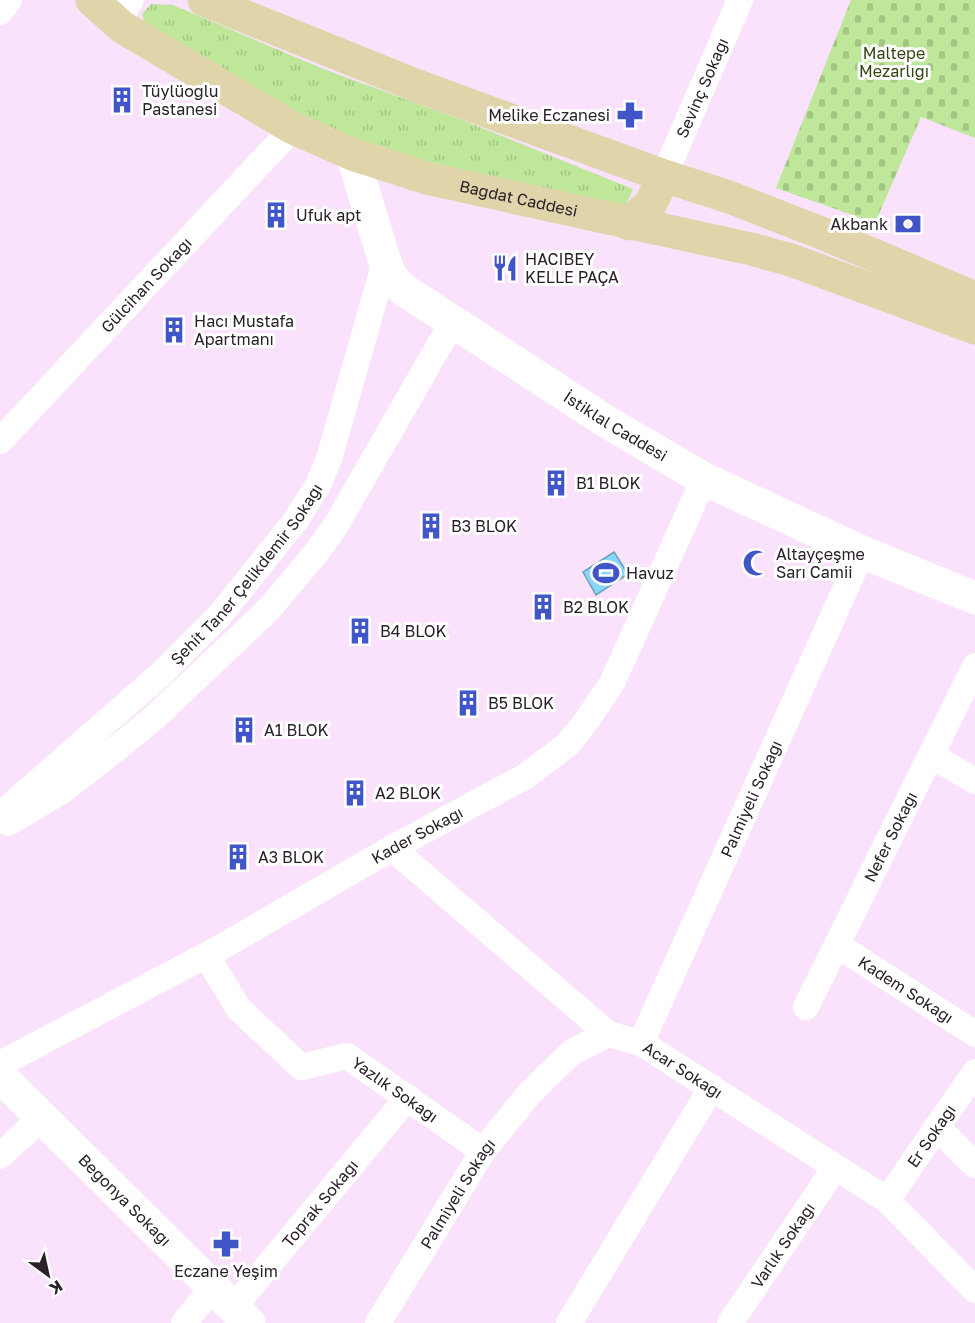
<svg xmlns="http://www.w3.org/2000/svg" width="975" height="1323" viewBox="0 0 975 1323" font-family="'Golos Text',sans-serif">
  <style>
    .grass { fill: url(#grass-tufts) }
    .cemetery { fill: url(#cemetery-stones) }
    .water { fill: #88d6fa; stroke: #6c9fbc; stroke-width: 1.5 }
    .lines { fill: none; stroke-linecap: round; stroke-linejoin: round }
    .street { stroke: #fff; stroke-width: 26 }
    .secondary { stroke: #fff; stroke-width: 33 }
    .primary { stroke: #e0d4aa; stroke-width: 33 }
    .labels { text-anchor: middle; stroke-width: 6; stroke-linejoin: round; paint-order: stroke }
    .park-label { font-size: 16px; fill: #2e4710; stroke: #fff }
    .street-label { font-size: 16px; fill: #29202a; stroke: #fff }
    .poi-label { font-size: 16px; fill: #29202a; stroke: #fff; text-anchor: start }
  </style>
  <defs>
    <pattern id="grass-tufts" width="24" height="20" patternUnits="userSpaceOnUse" patternTransform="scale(1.5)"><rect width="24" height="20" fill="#bee79a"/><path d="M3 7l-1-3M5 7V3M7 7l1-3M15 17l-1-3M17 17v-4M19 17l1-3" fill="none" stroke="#a3c685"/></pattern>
    <pattern id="cemetery-stones" width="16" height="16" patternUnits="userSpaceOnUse" patternTransform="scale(1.5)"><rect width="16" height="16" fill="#bee79a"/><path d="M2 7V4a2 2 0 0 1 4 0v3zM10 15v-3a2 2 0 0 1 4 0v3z" fill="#a3c685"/></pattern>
  </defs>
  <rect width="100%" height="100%" fill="#fae1fc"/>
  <polygon class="grass" points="151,4 173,5 326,70 462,120 633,189 623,213 388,156 326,131 146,28 142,14"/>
  <polygon class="cemetery" points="851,0 975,0 975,138 921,117 875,223 776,188"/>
  <polygon class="water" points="614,552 628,574 596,595 583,572"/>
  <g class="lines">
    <g class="street">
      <polyline points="0,12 9,0"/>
      <polyline points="122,27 126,6 131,0"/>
      <path id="s1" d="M664,176L740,0"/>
      <path id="s2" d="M0,441L293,128"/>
      <polyline points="931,755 975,781"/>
      <path id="s3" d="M0,815L161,674L220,615L296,520L318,485L329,459L385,262"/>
      <polyline points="8,823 62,791 126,741 156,716 269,609 316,553 335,527 452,323"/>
      <path id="s4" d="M392,848L608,1034L641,1043L887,1200L975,1290"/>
      <path id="s5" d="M837,945L975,1034"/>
      <path id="s6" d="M206,955L239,1009L301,1067L347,1056L483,1151"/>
      <path id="s7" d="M806,1007L975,666"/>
      <path id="s8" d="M641,1043L862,552"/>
      <path id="s9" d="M0,1064L218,949L392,848L526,776L567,745L585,723L612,683L704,479"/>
      <polyline points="937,1127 975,1165"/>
      <polyline points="0,1156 41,1118"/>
      <path id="s10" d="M887,1200L975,1072"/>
      <path id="s11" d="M233,1308L408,1097"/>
      <polyline points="184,1323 212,1288"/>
      <path id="s12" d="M378,1323L483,1151L529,1094L572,1052L608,1034"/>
      <polyline points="569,1323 712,1087"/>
      <path id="s13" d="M730,1323L835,1168"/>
    </g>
    <g class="secondary">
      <path id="s14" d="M352,154L385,262L391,277L404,290L607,422L704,479L862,552L975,598"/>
      <path id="s15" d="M0,1076L249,1323"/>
    </g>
    <g class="primary">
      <path id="s16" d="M92,0L122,27L293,128L352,154L430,179L751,249L791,260L975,328"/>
      <polyline points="204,0 415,85 664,176 729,197 829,236 975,298"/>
      <polyline points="629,224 651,203 664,176"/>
    </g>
  </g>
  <defs>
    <g id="building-bare" transform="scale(2.07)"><path d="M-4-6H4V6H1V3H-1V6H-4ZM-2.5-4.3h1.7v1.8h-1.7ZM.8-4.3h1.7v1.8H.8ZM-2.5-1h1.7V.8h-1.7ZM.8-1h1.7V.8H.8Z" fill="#4055c8" stroke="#fff" stroke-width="2.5" paint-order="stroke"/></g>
    <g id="pharmacy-bare" transform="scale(2.07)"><path d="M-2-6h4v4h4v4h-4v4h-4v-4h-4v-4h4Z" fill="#4055c8" stroke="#fff" stroke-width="2.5" paint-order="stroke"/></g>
    <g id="bank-bare" transform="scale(2.07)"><path d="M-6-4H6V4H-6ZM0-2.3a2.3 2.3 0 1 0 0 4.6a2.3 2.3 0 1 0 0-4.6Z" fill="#4055c8" stroke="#fff" stroke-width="2.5" paint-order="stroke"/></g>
    <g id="restaurant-bare" transform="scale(2.07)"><path d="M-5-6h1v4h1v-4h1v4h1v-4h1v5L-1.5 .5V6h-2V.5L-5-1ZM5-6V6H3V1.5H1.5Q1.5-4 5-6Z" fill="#4055c8" stroke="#fff" stroke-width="2.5" paint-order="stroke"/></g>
    <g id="mosque-bare" transform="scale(2.07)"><path d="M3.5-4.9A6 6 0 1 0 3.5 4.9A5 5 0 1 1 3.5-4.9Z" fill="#4055c8" stroke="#fff" stroke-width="2.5" paint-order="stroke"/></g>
    <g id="stadium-bare" transform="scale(2.07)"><path d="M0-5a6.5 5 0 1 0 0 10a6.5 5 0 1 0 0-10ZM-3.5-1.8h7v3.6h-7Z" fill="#4055c8" stroke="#fff" stroke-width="2.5" paint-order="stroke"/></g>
  </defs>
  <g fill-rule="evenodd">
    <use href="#building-bare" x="122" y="100"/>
    <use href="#pharmacy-bare" x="630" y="115"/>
    <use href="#building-bare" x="276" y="215"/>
    <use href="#bank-bare" x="908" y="224"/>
    <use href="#restaurant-bare" x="505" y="268"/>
    <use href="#building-bare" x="174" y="330"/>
    <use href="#building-bare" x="556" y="483"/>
    <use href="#building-bare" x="431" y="526"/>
    <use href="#mosque-bare" x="756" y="563"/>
    <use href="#stadium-bare" x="606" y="573"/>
    <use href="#building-bare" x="543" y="607"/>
    <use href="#building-bare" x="360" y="631"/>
    <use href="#building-bare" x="468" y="703"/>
    <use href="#building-bare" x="244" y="730"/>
    <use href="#building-bare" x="355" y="793"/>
    <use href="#building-bare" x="238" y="857"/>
    <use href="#pharmacy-bare" x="226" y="1244"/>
  </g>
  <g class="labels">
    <g class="park-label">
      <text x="894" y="59">Maltepe<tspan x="894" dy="18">Mezarlığı</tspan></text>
    </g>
    <g class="street-label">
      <text dy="6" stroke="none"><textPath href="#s1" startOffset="96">Sevinç Sokağı</textPath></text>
      <text dy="6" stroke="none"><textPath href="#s16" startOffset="476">Bağdat Caddesi</textPath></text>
      <text dy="6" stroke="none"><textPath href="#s2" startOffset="214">Gülcihan Sokağı</textPath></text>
      <text dy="6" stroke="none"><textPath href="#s14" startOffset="399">İstiklal Caddesi</textPath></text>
      <text dy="6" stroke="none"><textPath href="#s3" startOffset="346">Şehit Taner Çelikdemir Sokağı</textPath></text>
      <text dy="6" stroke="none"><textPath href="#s8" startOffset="268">Palmiyeli Sokağı</textPath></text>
      <text dy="6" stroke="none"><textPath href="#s9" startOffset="476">Kader Sokağı</textPath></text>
      <text dy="6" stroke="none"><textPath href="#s7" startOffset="190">Nefer Sokağı</textPath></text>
      <text dy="6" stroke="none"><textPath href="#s5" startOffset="82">Kadem Sokağı</textPath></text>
      <text dy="6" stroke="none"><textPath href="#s4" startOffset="369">Acar Sokağı</textPath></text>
      <text dy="6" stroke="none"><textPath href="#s6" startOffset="254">Yazlık Sokağı</textPath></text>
      <text dy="6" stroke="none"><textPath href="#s10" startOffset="78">Er Sokağı</textPath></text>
      <text dy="6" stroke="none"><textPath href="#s12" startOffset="152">Palmiyeli Sokağı</textPath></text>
      <text dy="6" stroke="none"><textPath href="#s15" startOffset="176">Begonya Sokağı</textPath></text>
      <text dy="6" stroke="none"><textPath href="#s11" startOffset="136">Toprak Sokağı</textPath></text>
      <text dy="6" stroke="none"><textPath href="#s13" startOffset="94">Varlık Sokağı</textPath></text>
    </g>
    <g class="poi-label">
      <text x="142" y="97">Tüylüoğlu<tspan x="142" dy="18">Pastanesi</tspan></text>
      <text x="610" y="121" text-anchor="end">Melike Eczanesi</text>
      <text x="296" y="221">Ufuk apt</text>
      <text x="888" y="230" text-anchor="end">Akbank</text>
      <text x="525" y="265">HACIBEY<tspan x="525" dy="18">KELLE PAÇA</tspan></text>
      <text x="194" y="327">Hacı Mustafa<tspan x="194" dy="18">Apartmanı</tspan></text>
      <text x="576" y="489">B1 BLOK</text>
      <text x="451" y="532">B3 BLOK</text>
      <text x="776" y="560">Altayçeşme<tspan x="776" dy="18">Sarı Camii</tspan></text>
      <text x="626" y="579">Havuz</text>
      <text x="563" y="613">B2 BLOK</text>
      <text x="380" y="637">B4 BLOK</text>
      <text x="488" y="709">B5 BLOK</text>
      <text x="264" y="736">A1 BLOK</text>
      <text x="375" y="799">A2 BLOK</text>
      <text x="258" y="863">A3 BLOK</text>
      <text x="226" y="1277" text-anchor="middle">Eczane Yeşim</text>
    </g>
  </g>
  <g transform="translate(48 1275) rotate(147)" stroke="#ffffff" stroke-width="4.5" paint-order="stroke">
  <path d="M0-4.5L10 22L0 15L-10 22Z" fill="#29202a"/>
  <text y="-9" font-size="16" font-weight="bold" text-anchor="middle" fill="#29202a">K</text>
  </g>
</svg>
